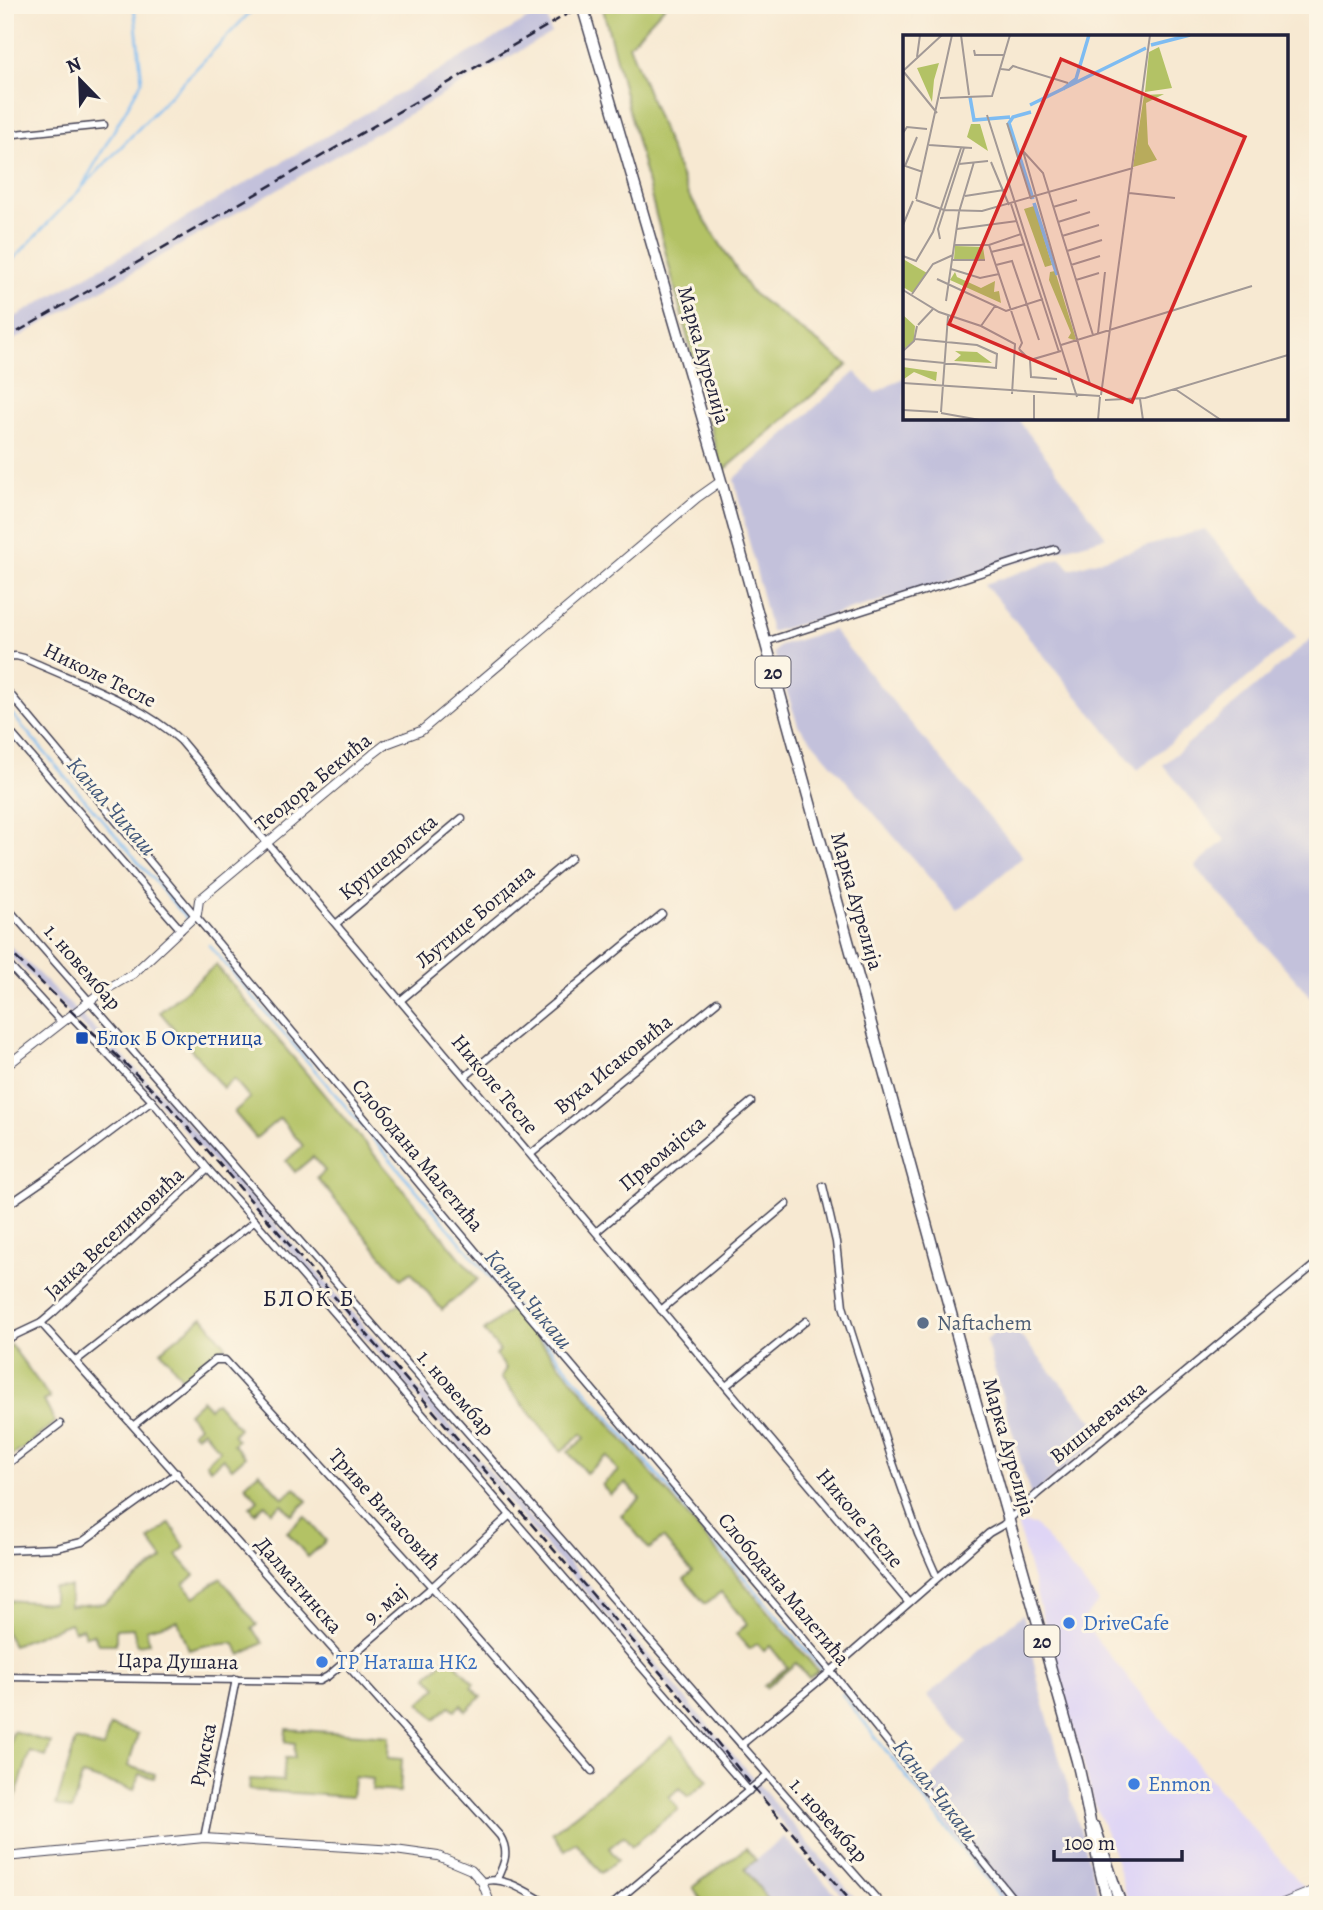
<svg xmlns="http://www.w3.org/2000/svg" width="1323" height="1910" viewBox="0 0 1323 1910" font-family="Alegreya,serif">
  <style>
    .built { fill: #dfd5f5 }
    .industrial { fill: #c3c1db }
    .green { fill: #b3c265; stroke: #6a7250; stroke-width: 2 }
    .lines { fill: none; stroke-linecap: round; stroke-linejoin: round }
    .stream { stroke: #7ebcf2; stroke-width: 2.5 }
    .minor-casing { stroke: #424052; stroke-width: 9 }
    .tertiary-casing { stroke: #424052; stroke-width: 10 }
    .secondary-casing { stroke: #424052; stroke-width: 12 }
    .primary-casing { stroke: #424052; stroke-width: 13 }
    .minor { stroke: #fff; stroke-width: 6 }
    .tertiary { stroke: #fff; stroke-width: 8 }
    .secondary { stroke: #fff; stroke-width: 10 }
    .primary { stroke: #fff; stroke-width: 10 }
    .rail { stroke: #22223b; stroke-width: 2.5; stroke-dasharray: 10 5; stroke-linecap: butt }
    .primary-bridge-casing { stroke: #424052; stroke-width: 13; stroke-linecap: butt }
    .primary-bridge { stroke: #fff; stroke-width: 10 }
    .transit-dot { fill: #1a4fb4; stroke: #fcf5e5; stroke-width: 2.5 }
    .service-dot { fill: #5c6f8a; stroke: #fcf5e5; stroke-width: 2.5 }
    .shop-dot { fill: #3f7fe0; stroke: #fcf5e5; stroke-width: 2.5 }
    .labels { text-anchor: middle; stroke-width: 6; stroke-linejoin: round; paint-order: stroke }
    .shield { fill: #fcf5e5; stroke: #63616e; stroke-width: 2 }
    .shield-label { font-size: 19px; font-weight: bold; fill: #22223b }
    .street-label { font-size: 21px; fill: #22223b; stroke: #fcf5e5 }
    .transit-label { font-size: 21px; fill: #164399; stroke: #fcf5e5; text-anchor: start }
    .service-label { font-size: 21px; fill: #4e5e75; stroke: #fcf5e5; text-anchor: start }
    .shop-label { font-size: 21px; fill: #366cbe; stroke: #fcf5e5; text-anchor: start }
    .water-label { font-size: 23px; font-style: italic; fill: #42587b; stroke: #fcf5e5 }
    .quarter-label { font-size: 24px; letter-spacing: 2px; fill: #22223b; stroke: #fcf5e5 }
    .inset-river { fill: none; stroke: #7ebcf2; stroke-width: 3.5 }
    .inset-road { fill: none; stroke: #a29996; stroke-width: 2 }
    .view { fill: #d62828; fill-opacity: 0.15; stroke: #d62828; stroke-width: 3.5 }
    .inset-edge { fill: none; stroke: #22223b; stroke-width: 3.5 }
  </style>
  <rect width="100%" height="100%" fill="#fcf5e5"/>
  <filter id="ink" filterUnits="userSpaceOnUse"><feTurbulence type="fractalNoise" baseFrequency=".0143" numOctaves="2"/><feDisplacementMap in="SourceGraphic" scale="14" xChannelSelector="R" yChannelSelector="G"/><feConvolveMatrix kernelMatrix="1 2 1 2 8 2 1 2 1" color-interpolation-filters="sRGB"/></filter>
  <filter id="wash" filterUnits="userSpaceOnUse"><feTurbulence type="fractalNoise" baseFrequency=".00686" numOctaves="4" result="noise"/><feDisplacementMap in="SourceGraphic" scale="28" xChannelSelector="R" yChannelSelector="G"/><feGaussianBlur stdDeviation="1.57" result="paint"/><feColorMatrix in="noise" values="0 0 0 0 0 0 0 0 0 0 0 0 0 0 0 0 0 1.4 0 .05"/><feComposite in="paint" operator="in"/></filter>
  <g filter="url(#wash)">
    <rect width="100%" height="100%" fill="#f7e9d2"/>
    <polygon class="built" points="1017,1523 1035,1525 1099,1602 1084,1617 1090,1631 1208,1777 1304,1887 1260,1905 1129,1905 1113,1851 1093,1800"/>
    <g class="industrial">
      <polygon points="545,9 551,33 5,345 5,323"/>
      <polygon points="855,372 875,393 905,377 905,418 1017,418 1106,537 771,632 734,479"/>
      <polygon points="1205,529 1296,637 1138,770 985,584 1061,558 1070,569"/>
      <polygon points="833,630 1023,857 958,911 798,725 774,653 780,645"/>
      <polygon points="1318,633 1318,1005 1195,866 1225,840 1163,765"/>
      <polygon points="5,941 168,1100 612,1612 861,1905 850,1905 670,1689 203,1151 142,1083 5,951"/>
      <polygon points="1007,1320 1105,1435 1031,1497 986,1340"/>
      <polygon points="1023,1614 1042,1698 1102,1905 1005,1905 920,1789 967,1742 927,1696"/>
      <polygon points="784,1837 845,1905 772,1905 744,1869"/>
    </g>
    <g class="green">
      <polygon points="602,5 666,5 629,45 688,194 751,292 848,365 722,472"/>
      <polygon points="216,965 478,1279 442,1310 411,1272 401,1279 317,1178 325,1171 313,1157 295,1172 286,1161 303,1146 280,1118 256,1138 234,1112 250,1098 234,1079 223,1088 160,1012"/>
      <polygon points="512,1308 818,1671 809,1678 796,1663 766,1688 764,1686 787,1667 770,1646 764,1651 757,1643 749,1649 736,1634 747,1624 721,1592 705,1604 684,1579 692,1572 663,1538 649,1549 621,1515 640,1499 626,1483 610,1495 602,1485 618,1471 607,1456 586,1473 568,1452 585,1438 582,1434 561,1451 501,1378 506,1368 496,1355 500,1351 484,1331"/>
      <polygon points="203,1317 226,1346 184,1380 161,1351"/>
      <polygon points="11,1345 50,1398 44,1401 55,1422 24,1448 5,1460 5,1348"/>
      <polygon points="202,1400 209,1408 216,1402 239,1428 233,1434 237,1440 233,1444 245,1457 232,1468 223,1458 211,1469 206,1463 220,1450 203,1430 196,1436 192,1432 199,1426 188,1413"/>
      <polygon points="259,1472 283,1498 295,1488 307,1501 292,1515 282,1504 272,1512 265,1504 255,1513 250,1507 258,1500 245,1485"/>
      <polygon points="305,1516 326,1541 308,1557 287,1532"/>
      <polygon points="170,1523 185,1547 177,1555 194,1575 184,1584 194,1597 221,1578 257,1625 252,1629 263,1643 241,1655 234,1643 203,1646 189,1650 178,1621 146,1629 149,1643 137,1645 133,1628 116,1629 116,1644 98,1644 93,1634 86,1636 82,1628 74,1631 70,1623 13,1645 5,1631 5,1600 53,1603 53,1588 70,1587 70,1606 104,1603 163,1559 149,1540"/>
      <polygon points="449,1656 474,1684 471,1687 481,1697 466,1711 461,1705 455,1710 450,1706 435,1719 420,1703 437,1687 427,1676"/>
      <polygon points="110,1726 138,1734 128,1766 155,1774 154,1778 139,1774 134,1790 82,1775 72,1810 56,1805 76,1740 103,1748"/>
      <polygon points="286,1729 389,1736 388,1758 402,1759 400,1792 372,1790 373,1779 354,1777 352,1797 249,1790 250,1779 283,1781 285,1758 294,1758 295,1743 285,1742"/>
      <polygon points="13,1731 51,1743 46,1757 30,1752 13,1805 5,1803 5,1749 8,1749"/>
      <polygon points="672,1737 708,1781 688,1797 680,1788 669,1797 678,1809 632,1846 624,1836 609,1848 618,1860 601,1873 576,1842 565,1850 552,1833"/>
      <polygon points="746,1848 756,1860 745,1869 772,1905 705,1905 693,1887"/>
    </g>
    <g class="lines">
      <g class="stream">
        <polyline points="83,185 142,81 134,5"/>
        <polyline points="5,268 257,5"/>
        <polyline points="5,706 187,919"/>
        <polyline points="209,945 825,1673"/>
        <polyline points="842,1694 1006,1905"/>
      </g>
    </g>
  </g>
  <g filter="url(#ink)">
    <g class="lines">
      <g class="minor-casing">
        <g id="minor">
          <polyline points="5,135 104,125"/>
          <polyline points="765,642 1055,549"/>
          <path d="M5,657L16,656L24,658C74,681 141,703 181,741L908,1602"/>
          <polyline points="5,688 518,1302 831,1671 1018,1905"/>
          <polyline points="5,726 181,930"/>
          <polyline points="5,905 882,1905"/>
          <polyline points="337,923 462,818"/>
          <polyline points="5,961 61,1022"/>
          <polyline points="401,1000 571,858"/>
          <polyline points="71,1016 152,1101 208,1169 255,1221 749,1791"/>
          <polyline points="466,1076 662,914"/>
          <polyline points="531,1154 717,1002"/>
          <polyline points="823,1186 836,1242 843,1306 892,1460 918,1534 937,1577"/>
          <polyline points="5,1207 72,1161 152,1101"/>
          <polyline points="596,1232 751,1102"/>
          <polyline points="661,1310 787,1204"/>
          <path d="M41,1323L500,1836C510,1852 504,1864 497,1879"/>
          <polyline points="5,1340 41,1323 54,1312 208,1169"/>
          <polyline points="76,1361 255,1221"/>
          <polyline points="726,1386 806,1321"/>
          <polyline points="134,1425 215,1360 225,1360 432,1587 592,1771"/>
          <polyline points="5,1466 60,1424"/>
          <polyline points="5,1550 56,1548 82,1542 177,1473"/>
          <polyline points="5,1677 319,1681 328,1676 432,1587 510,1515"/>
          <polyline points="741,1745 831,1671 989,1533 1003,1525 1037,1494 1318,1262"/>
          <polyline points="204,1838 236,1679"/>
          <path d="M482,1882C504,1874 531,1895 550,1905"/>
          <polyline points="612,1905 766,1776"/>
        </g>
      </g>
      <g class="tertiary-casing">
        <g id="tertiary">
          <polyline points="5,1067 100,993 133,974 197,914 199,900 373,754 386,744 421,731 697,498 721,481"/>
          <polyline points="5,1857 204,1838 395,1850 438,1856 471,1870 482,1882 491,1905"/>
        </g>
      </g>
      <g class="secondary-casing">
        <polyline id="secondary" points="1281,1905 1318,1890"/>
      </g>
      <g class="primary-casing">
        <g id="primary">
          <path d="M592,39L721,481L984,1433L1077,1761C1089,1809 1095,1857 1109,1905"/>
          <polyline points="1095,1827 1121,1905"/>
        </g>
      </g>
      <use href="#minor" class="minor"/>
      <use href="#tertiary" class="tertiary"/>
      <use href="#secondary" class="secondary"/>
      <use href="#primary" class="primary"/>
      <g class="rail">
        <polyline points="5,339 583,5"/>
        <polyline points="5,947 169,1106 677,1692 753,1787 854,1905"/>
      </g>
      <g class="primary-bridge-casing">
        <polyline id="primary-bridge" points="582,5 592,39"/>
      </g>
      <use href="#primary-bridge" class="primary-bridge"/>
    </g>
  </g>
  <rect class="transit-dot" x="75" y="1031" width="14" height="14" rx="3.5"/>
  <circle class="service-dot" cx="923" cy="1323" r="7"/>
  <g class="shop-dot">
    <circle cx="1069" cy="1623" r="7"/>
    <circle cx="322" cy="1662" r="7"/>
    <circle cx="1134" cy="1784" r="7"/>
  </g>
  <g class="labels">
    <g class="shield">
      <rect x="755.5" y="656.5" width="35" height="31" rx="5"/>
      <rect x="1024.5" y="1625.5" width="35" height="31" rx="5"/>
    </g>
    <g class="shield-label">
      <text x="773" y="679">20</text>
      <text x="1042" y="1648">20</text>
    </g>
    <g class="street-label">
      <text transform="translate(704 355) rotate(74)" y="7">Марка Аурелија</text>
      <text transform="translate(100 675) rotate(26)" y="7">Николе Тесле</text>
      <text transform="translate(313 782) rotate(-39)" y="7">Теодора Бекића</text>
      <text transform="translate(388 857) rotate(-40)" y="7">Крушедолска</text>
      <text transform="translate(857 901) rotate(74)" y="7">Марка Аурелија</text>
      <text transform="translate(475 916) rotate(-40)" y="7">Љутице Богдана</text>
      <text transform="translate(83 967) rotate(49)" y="7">1. новембар</text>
      <text transform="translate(613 1064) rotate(-39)" y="7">Вука Исаковића</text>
      <text transform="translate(495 1084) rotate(50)" y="7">Николе Тесле</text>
      <text transform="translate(662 1153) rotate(-40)" y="7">Првомајска</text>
      <text transform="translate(418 1155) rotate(50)" y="7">Слободана Малетића</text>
      <text transform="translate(114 1233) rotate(-43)" y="7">Јанка Веселиновића</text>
      <text transform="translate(456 1393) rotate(49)" y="7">1. новембар</text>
      <text transform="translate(1098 1422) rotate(-39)" y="7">Вишњевачка</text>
      <text transform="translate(1009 1447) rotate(74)" y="7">Марка Аурелија</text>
      <text transform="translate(385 1509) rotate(48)" y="7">Триве Витасовић</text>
      <text transform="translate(860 1518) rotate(50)" y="7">Николе Тесле</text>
      <text transform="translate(299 1585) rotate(49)" y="7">Далматинска</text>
      <text transform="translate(784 1589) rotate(50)" y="7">Слободана Малетића</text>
      <text transform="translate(385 1604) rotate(-41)" y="7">9. мај</text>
      <text transform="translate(178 1661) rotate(1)" y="7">Цара Душана</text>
      <text transform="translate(203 1755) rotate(-79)" y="7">Румска</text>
      <text transform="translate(829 1820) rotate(48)" y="7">1. новембар</text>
    </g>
    <g class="transit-label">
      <text x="96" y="1045">Блок Б Окретница</text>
    </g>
    <g class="service-label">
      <text x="937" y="1330">Naftachem</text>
    </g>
    <g class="shop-label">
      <text x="1083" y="1630">DriveCafe</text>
      <text x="336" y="1669">ТР Наташа НК2</text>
      <text x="1148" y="1791">Enmon</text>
    </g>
    <g class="water-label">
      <text transform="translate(112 806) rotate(49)" y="8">Канал Чикаш</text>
      <text transform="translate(529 1299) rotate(50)" y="8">Канал Чикаш</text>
      <text transform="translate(936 1790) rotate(52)" y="8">Канал Чикаш</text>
    </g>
    <g class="quarter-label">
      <text x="309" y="1306">БЛОК Б</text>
    </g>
  </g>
  <g transform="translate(903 35)">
    <rect width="385" height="385" fill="#f7e9d2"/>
    <path d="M256,12L269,53L242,57L246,17ZM36,28L31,45L29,67L14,33ZM261,59L243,68L245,109L254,125L230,132L241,60ZM68,89H77L85,116L64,102ZM131,171L149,230L142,232L121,174ZM52,211L80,212L82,225H51ZM0,224L24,238L10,258L0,252ZM152,236L173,304L171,305L165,303L168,298L146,245L147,237ZM52,237L54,242L78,253L92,246L91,257L96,256L98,268L47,245ZM0,280L12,291L11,305L0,315ZM52,316L74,317L89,328L51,326L58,320ZM0,332L34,337L33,346L11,337L1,344Z" fill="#b3c265"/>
    <path class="inset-river" d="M248,10L287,0M160,54L173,44L186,0M67,62L71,85L107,82M127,70L243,13M128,77L110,82L106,88L130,164M131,168L154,240"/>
    <path class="inset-road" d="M58,0L66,60M71,15L72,20H101M14,22L17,0M98,34L106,35L110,31L165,48M0,36L34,78M0,36L39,0M37,63L89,61L107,0M84,80L174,362M104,88L128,164M0,98L4,92L24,94M14,102L2,131L20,137M26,110L69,113M120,116L187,349M120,116L140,138L190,300M88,127L106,170M56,129L85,126M226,158L272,163M62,161L101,155M13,164L49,0M13,165L41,175L79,176L230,133M108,169L156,317M150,172L174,165M155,187L187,177M0,190L10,166M54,194L114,186M159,201L196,190M37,204L35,194L61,113M51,210H86L118,199M86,210L119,308L116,314M164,216L199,205M88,217L122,209M0,221L13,226L30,197L58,113M49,225H82M93,230L109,226L136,305M168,230L197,221M48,234L77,243L96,239M34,244L103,276L140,264M173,245L196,238M0,255L36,277L78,291L112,309L109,359M9,259L30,229L50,220M43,266L56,177L71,127M15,290L30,274M78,291L92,271M195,298L202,237M158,310L349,251M116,314L127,325L158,316M0,316L11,306L14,291M0,324L93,333L94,319L74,310L12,304M127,325L128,342L154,344M0,348L197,361M272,354L318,385M198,360L247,0M237,364L240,385M202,365L242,363L385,320M0,375L35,377M38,377L45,281M38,378L77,385M131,385V360M195,385L197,362"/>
    <path class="view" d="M158,24L342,102L229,367L46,289Z"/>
    <rect width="385" height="385" class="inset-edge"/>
  </g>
  <rect width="1323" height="1910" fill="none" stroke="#fcf5e5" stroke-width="28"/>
  <g transform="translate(80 80) rotate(337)" stroke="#fcf5e5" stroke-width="5" paint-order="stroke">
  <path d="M0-5L12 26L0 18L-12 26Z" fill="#22223b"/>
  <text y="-10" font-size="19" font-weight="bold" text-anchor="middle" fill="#22223b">N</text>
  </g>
  <path d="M1054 1850v10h128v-10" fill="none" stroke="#22223b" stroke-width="3.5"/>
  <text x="1064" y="1850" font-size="21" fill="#22223b" stroke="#fcf5e5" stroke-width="5" paint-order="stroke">100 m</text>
</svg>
